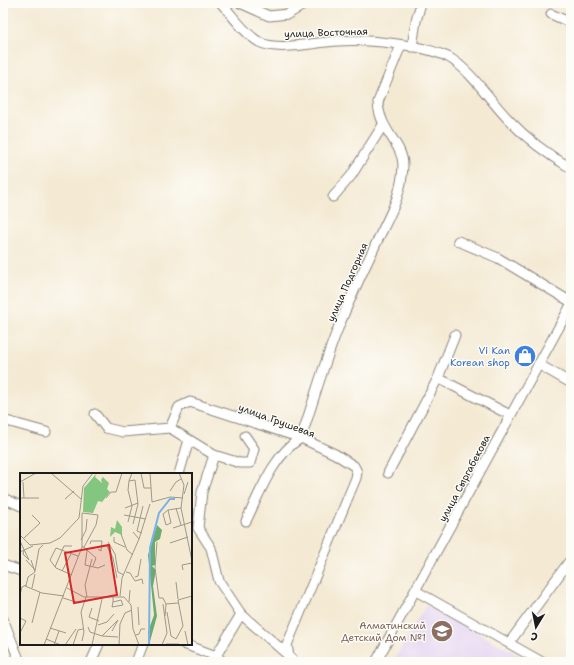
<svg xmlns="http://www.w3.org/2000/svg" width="574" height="665" viewBox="0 0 574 665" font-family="'Shantell Sans',sans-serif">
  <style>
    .built { fill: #e3d3f2 }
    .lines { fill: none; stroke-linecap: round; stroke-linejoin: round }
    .minor-casing { stroke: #888378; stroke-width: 11 }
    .minor { stroke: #fff; stroke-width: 9 }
    .labels { text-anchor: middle; stroke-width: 3; stroke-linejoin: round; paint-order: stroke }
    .street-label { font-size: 10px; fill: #1c1c1c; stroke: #fdfcf7 }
    .shop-label { font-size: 10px; fill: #366cbe; stroke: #fdfcf7; text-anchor: end }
    .education-label { font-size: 10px; fill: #785e54; stroke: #fdfcf7; text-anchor: end }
    .inset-river { fill: none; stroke: #79b1e9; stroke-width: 2 }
    .inset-road { fill: none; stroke: #9e988a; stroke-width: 1 }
    .view { fill: #d62828; fill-opacity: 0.15; stroke: #d62828; stroke-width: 2 }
    .inset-edge { fill: none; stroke: #1c1c1c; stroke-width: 2 }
  </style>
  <rect width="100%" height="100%" fill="#fdfcf7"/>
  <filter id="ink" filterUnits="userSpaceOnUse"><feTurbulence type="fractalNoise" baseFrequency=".025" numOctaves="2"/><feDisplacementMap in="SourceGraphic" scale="8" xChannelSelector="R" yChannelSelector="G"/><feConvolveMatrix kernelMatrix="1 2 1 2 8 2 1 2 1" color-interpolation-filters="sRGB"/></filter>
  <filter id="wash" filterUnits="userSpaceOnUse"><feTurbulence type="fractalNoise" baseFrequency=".012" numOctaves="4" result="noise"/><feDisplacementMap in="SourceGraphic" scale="16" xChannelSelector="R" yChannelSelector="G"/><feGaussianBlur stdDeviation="0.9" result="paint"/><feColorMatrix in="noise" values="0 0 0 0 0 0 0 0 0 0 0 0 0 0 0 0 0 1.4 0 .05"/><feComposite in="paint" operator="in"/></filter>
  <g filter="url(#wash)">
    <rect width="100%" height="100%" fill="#f4ead4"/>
    <polygon class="built" points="426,605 523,657 519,662 393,662"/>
  </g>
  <g filter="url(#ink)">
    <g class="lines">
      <g class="minor-casing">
        <g id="minor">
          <path d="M221,3C233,16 244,33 259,42C278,52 316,42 337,41C368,39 420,44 448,57C469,68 492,103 509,120C527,139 548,155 571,168"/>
          <polyline points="240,3 269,16 288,14 307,3"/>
          <polyline points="551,14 571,23"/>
          <polyline points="412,47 416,21 421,3"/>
          <polyline points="333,197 351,176 383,125"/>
          <polyline points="458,241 498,258 571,302"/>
          <polyline points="538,364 571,383"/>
          <polyline points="438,378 510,415"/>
          <polyline points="95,414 106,428 123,432 170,428 179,407 190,402 301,438 335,454 354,466 357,472 356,478 287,645 289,656 294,662"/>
          <polyline points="3,420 46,432"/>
          <polyline points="170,428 214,455"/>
          <polyline points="245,436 254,449 250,463 240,463 214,455 202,492 198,528 211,548 219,581 241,614 289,656"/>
          <polyline points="388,473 438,378 455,335"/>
          <polyline points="179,474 189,440"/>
          <polyline points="3,498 21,506"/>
          <path d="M246,521C260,493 273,455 301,438C313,403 323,366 337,331C348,303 361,275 374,248C387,219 402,198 403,165C403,144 379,130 378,102L401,45"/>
          <polyline points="3,565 21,571"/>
          <polyline points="416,591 542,662"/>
          <polyline points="3,619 18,657"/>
          <polyline points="509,643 571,559"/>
          <polyline points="184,644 216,656 213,662"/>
          <polyline points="91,662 99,644"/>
          <polyline points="136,662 143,644"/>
          <polyline points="223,662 216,656 241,614"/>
          <polyline points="376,662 571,305"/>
        </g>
      </g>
      <use href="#minor" class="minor"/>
    </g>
  </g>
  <defs>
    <g id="shop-disc" transform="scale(1.15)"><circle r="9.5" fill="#3f7fe0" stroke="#fdfcf7"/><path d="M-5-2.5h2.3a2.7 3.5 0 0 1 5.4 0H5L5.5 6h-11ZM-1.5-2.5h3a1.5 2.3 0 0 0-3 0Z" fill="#fff"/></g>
    <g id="school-disc" transform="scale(1.15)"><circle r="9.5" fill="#8d6e63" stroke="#fdfcf7"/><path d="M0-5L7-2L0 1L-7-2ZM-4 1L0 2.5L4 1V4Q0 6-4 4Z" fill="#fff"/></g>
  </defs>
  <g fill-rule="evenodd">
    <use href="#shop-disc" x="525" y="356"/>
    <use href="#school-disc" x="442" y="631"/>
  </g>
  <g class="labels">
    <g class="street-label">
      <text transform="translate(326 32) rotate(-2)" y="4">улица Восточная</text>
      <text transform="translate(347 282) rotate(-66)" y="4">улица Подгорная</text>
      <text transform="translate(277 420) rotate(20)" y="4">улица Грушевая</text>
      <text transform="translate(464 478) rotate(-62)" y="4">улица Сыргабекова</text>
    </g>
    <g class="shop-label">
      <text x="510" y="354">Vi Kan<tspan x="510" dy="12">Korean shop</tspan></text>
    </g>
    <g class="education-label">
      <text x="426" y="629">Алматинский<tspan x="426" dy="12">Детский Дом №1</tspan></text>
    </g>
  </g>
  <g transform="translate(20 473)">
    <rect width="172" height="172" fill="#f4ead4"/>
    <path d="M77,0L75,4L82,10L81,7L83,4L89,10L87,16L90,19L82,29L78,28L73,40L63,39L64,15ZM97,47L102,54V62L95,59L90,64L91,54L95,56Z" fill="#83c67f"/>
    <path d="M137,52L142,57L140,66L135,69V92L132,93L136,97L133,113L137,143L129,172L128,159L134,142L128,82Z" fill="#6aab6e"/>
    <path class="inset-river" d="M129,172L130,75L139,40L150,26H155"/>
    <path class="inset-road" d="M31,0L61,26M112,0L109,8L115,7L118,31L113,51M121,0L124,15H131M130,0L132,29L150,24L163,25M159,0L164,12L161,35L172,88M0,9L16,0M3,9L4,25M150,18L156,9L161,6M164,21L168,9M0,25H19M86,25L91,19H96L102,0M45,26L54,18M105,35L118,30M156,35L161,52M148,37L143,41L146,52L151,50L148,37L161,35M104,42L126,46M108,49L112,33L108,17L109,8M153,55L172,49M122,60L117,58L123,33M101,61L107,77L113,82M0,62L10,72L30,70L40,65L59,45L63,13L73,0M94,64V69L105,74M4,65L20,50L12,42M119,66L130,31M61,67L66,57L67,46M0,68L9,87L3,81L4,77M88,69L95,81L98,99L104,102M137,69L135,95L139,125H143L146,131L145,143M150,70L168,64M70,71L71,68H82L81,78L78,76M87,73L93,85L97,105M64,74L67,78L65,92L78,95L85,92M67,77L76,85L73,93M0,79L13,73M6,87L15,97M35,94L44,73H52M163,97L162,92L172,90M15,98L19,76L23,72M42,98L51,81M106,99L110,100L115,108L122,106L123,111M52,102L36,95L30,87L36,75L58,83M115,104L118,103L121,86M156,109L158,126M5,113L22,120L44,123M6,113L8,104L15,99L11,87M12,115L15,101M47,115L64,124H104L111,132L113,156L119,172M0,122L2,114L6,112M100,123L102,105L119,66L113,59M67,124L65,112L72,86M43,125L56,129M93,129L101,127L103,132L92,134L93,129V124M109,129L110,117M146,131L158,130M118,134L119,152M72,135L69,144L79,148M147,139L151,163L156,166M0,145L6,148L0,160M12,150L20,119M78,152L87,149L94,141M68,154L70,159L82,163L98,164M30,155L46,160M92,158L98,147M165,158L168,172M116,162L119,161L121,156H125M82,163L98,147M26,166L41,172M156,166L163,153L158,127L172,123M62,168L64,159L61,139L66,124M146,171H159M24,172L62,74V40L78,42L76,52L64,74H62M34,172L39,158M45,172L56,156M53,172L58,157L63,156M72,172L82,126M99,172L100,151L105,140L112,137M142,172L147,160L143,131"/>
    <path class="view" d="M89,72L97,122L54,130L45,80Z"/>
    <rect width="172" height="172" class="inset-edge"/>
  </g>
  <rect width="574" height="665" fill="none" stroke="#fdfcf7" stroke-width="16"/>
  <g transform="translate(536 627) rotate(190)" stroke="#fdfcf7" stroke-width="3" paint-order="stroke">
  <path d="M0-3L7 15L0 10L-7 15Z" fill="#1c1c1c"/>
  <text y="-6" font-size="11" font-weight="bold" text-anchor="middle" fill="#1c1c1c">С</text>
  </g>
</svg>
